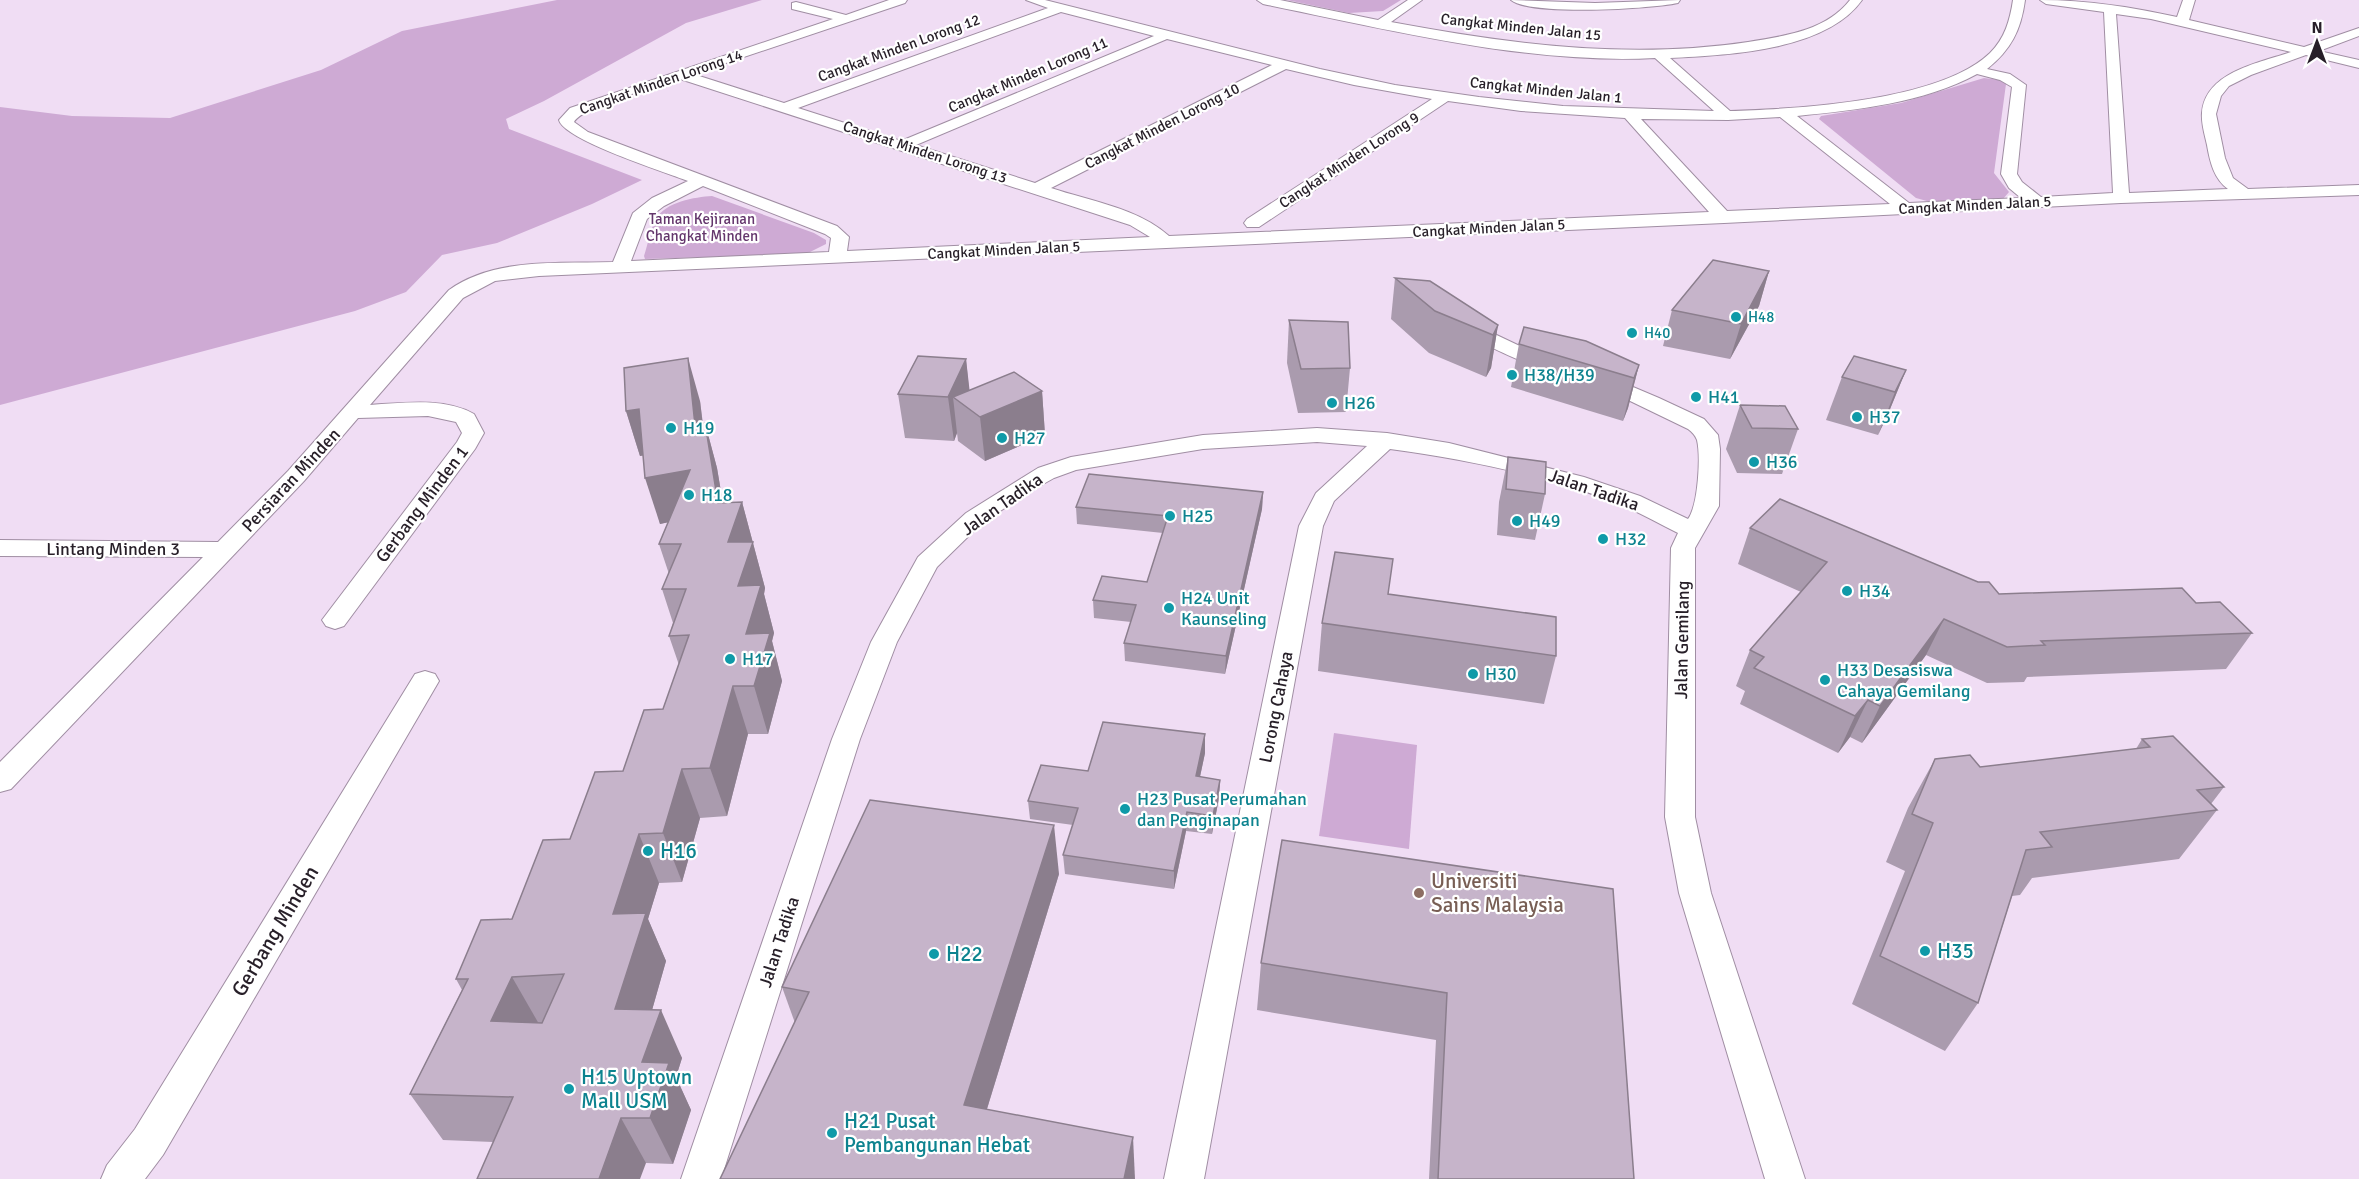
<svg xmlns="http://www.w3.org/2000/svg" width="2359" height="1179" viewBox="0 0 2359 1179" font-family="Signika,sans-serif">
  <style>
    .green { fill: #ceaad4 }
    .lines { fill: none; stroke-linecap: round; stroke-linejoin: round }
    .street-casing { stroke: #a08ea3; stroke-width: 2 }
    .street { fill: #fff; fill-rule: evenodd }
    .wall { fill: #aa9bae }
    .shaded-wall { fill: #8b7e8d }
    .building { fill: #c6b4ca; stroke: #8b7e8d; stroke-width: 1.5; fill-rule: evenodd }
    .culture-dot { fill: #0f9aa8; stroke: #fff; stroke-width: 2 }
    .education-dot { fill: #8d6e63; stroke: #fff; stroke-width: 2 }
    .labels { text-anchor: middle; stroke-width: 4.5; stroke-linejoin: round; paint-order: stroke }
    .far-street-label { font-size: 15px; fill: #271f28; stroke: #fff }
    .far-park-label { font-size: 15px; fill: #64366c; stroke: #fff }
    .far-culture-label { font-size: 15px; fill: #0d838f; stroke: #fff; text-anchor: start }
    .culture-label { font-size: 18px; fill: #0d838f; stroke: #fff; text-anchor: start }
    .street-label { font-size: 18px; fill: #271f28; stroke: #fff }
    .near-culture-label { font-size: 21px; fill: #0d838f; stroke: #fff; text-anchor: start }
    .near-education-label { font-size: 21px; fill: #785e54; stroke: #fff; text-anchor: start }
    .near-street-label { font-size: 21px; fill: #271f28; stroke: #fff }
  </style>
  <rect width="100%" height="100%" fill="#f0ddf4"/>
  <g class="green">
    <polygon points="557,0 762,0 686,23 544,101 506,119 509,129 642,180 592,204 497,243 442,255 406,292 355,311 0,405 0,107 72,116 170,118 321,70 402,31"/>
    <polygon points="1287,0 1401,0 1383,11 1349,13"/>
    <polygon points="1984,78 2000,80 2006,84 1994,173 2009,192 2003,199 1934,203 1916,198 1819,119 1821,116 1901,103"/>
    <path d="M712,196L814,233L826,240V244L810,252L800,254L645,259L644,256C648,244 650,230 656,219C665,202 695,197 712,196Z"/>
    <polygon points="1334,733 1417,745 1409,849 1319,836"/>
  </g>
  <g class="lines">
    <g class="street-casing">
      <g id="street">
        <path d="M889,0H907L905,3L693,74L784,103L1048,8L1026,0H1045L1320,69L1395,85L1479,97L1563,106L1714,111L1655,58C1529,65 1386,29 1263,4L1257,0H1280L1378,20L1408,0H1422L1391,22C1509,44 1628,60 1748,42C1784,36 1826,31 1850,0H1862C1826,51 1728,55 1670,58L1730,111C1798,109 1940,101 1990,53C2005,38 2010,20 2013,0H2025C2021,30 2011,50 1987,69L2010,74L2026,85L2017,174L2022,182L2041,197L2113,193L2104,12L2046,4L2040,0C2087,0 2132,7 2177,17L2183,0H2195L2189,20L2304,47L2359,28V36L2319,51L2359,60V68L2306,55L2251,75L2229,86L2221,96L2216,114L2225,158L2233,178L2248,189L2359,185V195L2121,203L1724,223L539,276L495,281L463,298L370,405C402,403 445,397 474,414L484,433L475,449L344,626L335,629L326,626L322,620L457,442L462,433L456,422L428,416L358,418L304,481L11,789L0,792V762L203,557L0,556V540L218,542L288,471L449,290C495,257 559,264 613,262L633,213L652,198L688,181C665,172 564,140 559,120L570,108L833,19L792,9V3L796,2L846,15ZM1061,12L1154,36L901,141L798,108ZM2116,14L2151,19L2291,52C2259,63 2205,72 2202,113C2201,123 2205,136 2207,145C2210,162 2214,179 2228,189L2129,193ZM1167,39L1272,65L1035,183L916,145ZM1286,69L1354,85L1432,99L1247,219L1244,223L1247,227H1259L1448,101L1521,111L1625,118L1709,212L1169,236C1138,208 1090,201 1051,188ZM1977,74L2000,80L2012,87L2001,174L2009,188L2021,198L1909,203L1797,116C1857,110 1923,103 1977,74ZM680,79L1130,225L1150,237L847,251L849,237L837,226L588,132L574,122C583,106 659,86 680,79ZM1780,117L1890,204L1727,211L1641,119L1728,120ZM703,186L825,234L831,238L829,252L631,261L647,219L664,206Z"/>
        <path d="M1511,0L1595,3L1680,0L1678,3C1651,9 1530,16 1511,0Z"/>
        <path d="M1467,321L1524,348L1558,359L1561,363L1558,367C1535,373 1482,342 1460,331L1457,327L1460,323Z"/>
        <path d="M1600,373L1659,398L1704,419L1718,435L1720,449L1719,506L1695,548V817L1711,893L1805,1179H1765L1679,893L1665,817L1671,548L1678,533C1660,524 1642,514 1624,506C1554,477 1464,459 1390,449L1334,501L1323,526L1204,1179H1164L1299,526L1316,493L1367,446L1317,442L1203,449L1076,470L1054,478L1029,492L982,523L937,567L897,642L860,739L721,1179H681L832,739L871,642L918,557L966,513L1038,468L1071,457L1203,435L1317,428L1387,433L1449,443L1584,477L1640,496L1688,519C1698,506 1701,457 1697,440C1695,435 1692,432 1688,429L1593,383L1590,379L1593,375Z"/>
        <polygon points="425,671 435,674 439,681 163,1155 145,1179 101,1179 107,1165 135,1129 415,674"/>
      </g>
    </g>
    <use href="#street" class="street"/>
  </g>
  <g class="wall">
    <polygon points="1769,271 1759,306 1730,359 1663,346 1672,310"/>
    <polygon points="1395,278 1498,325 1491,368 1486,377 1429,353 1391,319"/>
    <polygon points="1289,320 1350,368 1346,412 1298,413 1287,363"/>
    <polygon points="1519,344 1639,365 1628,408 1623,421 1511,387"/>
    <polygon points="966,359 969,390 1042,391 1045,435 985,461 958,441 957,433 954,441 905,438 898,394"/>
    <polygon points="1906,370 1888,414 1878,435 1826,420 1842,377"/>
    <polygon points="700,401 703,424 705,423 717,468 723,503 742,502 765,588 764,594 774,633 772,641 782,681 768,734 748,734 727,816 700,818 682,882 659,883 648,919 666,961 652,1010 682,1058 676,1077 691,1110 673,1164 646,1163 493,1142 443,1140 410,1094 462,990 456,979 512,919 570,839 623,771 663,709 679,665 669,636 673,623 662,589 669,574 659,544 668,522 660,524 643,455 640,456 626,411"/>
    <polygon points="1740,405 1798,429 1782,474 1737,473 1726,449"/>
    <polygon points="1508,457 1545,494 1535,540 1497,535 1499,502"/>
    <polygon points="1263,492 1262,509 1225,674 1125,661 1124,643 1131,622 1094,618 1093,600 1147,582 1163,533 1077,524 1076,507"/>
    <polygon points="1750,528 1999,594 2196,603 2252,633 2226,669 2027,677 2024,682 1987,683 1926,655 1862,743 1850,737 1838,753 1740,704 1745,691 1736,686 1750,650 1801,592 1738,564"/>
    <polygon points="1388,594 1556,656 1544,704 1318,671 1322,623"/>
    <polygon points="2142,739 2224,787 2211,804 2217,810 2179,859 2032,878 2020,895 2012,896 1978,1003 1945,1051 1852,1004 1905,871 1886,862 1908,808 1935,759 1980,767 2136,749"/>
    <polygon points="1205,753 1200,777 1220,780 1219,798 1212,834 1186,831 1174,889 1065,874 1063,855 1073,825 1030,819 1028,801 1088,771"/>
    <polygon points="1059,874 987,1109 795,1023 782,987"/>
    <polygon points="1613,889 1634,1179 1429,1179 1436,1040 1257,1010 1261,963"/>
  </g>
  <g class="shaded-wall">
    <polygon points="1769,271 1759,306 1730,359 1741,324"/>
    <polygon points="1498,325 1491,368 1486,377 1493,335"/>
    <polygon points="688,358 700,401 708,470 695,425"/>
    <polygon points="966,359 971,403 953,397 957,433 954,441 948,397"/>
    <polygon points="1639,365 1628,408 1623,421 1634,378"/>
    <polygon points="1906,370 1888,414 1878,435 1895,392"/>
    <polygon points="1042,391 1045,435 985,461 980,417"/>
    <polygon points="639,409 653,454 640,456 626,411"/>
    <polygon points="705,423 717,468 729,540 742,502 765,588 764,594 774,633 772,641 782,681 768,734 754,686 738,586 718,503"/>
    <polygon points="690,470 703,515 660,524 645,478"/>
    <polygon points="1263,492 1262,509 1225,674 1226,656"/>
    <polygon points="1944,619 1926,655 1862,743 1880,706"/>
    <polygon points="733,686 748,734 727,816 710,768"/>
    <polygon points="1868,700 1850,737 1838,753 1855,716"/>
    <polygon points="1205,734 1205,753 1196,795 1196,776"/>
    <polygon points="682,769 700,818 682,882 663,833"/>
    <polygon points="1220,780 1219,798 1212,834 1213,816"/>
    <polygon points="1187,812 1186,831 1174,889 1174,871"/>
    <polygon points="1054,825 1059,874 974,1151 964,1105"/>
    <polygon points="639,834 659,883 648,919 666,961 639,1056 615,1009 613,914"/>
    <polygon points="512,977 539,1024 491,1021"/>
    <polygon points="661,1010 682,1058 676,1077 691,1110 673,1164 650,1118 642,1062"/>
    <polygon points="621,1118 646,1163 640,1179 599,1179"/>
    <polygon points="1133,1137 1135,1179 1124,1179"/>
  </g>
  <g class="building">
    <polygon points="1713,260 1769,271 1741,324 1672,310"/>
    <polygon points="1395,278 1430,281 1498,325 1493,335 1435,311"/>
    <polygon points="1289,320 1348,322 1350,368 1301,369"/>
    <polygon points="1524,327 1586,341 1639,365 1634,378 1519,344"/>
    <polygon points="918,356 966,359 948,397 898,394"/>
    <polygon points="1854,356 1906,370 1895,392 1842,377"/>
    <path d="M688,358L695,425L705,423L718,503L742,502L728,542H753L738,586L761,585L746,634L770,633L754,686H733L710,768L682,769L663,833L639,834L613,914L646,913L615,1009L661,1010L642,1062L669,1063L650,1118H621L599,1179H477L513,1097L410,1094L468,979H456L481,920L512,919L543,840L570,839L595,772L623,771L644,710L663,709L689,635L669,636L686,589H662L681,544H659L690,470L645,478L639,409L626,411L624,368ZM564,974L542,1023L491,1021L512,977Z"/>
    <polygon points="1014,372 1042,391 980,417 953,397"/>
    <polygon points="1740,405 1785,406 1798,429 1752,428"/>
    <polygon points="1508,457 1546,462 1545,494 1506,489"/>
    <polygon points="1089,474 1263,492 1226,656 1124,643 1136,605 1093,600 1102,576 1147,582 1168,516 1076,507"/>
    <polygon points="1780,499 1978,582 1989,582 1999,594 2182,588 2196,603 2220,602 2252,633 2041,641 2045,645 2007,647 1944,619 1880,706 1868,700 1855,716 1754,668 1764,657 1750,650 1827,562 1750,528"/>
    <polygon points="1335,552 1393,559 1388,594 1556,617 1556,656 1322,623"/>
    <polygon points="1103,722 1205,734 1196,776 1220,780 1213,816 1187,812 1174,871 1063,855 1078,808 1028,801 1041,765 1088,771"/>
    <polygon points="2173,736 2224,787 2197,790 2217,810 2040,832 2052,847 2026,850 1978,1003 1880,956 1933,823 1912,814 1935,759 1970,755 1980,767 2150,747 2142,739"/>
    <polygon points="870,800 1054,825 964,1105 1133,1137 1124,1179 720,1179 809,992 782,987"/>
    <polygon points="1282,840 1613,889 1634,1179 1438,1179 1447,993 1261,963"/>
  </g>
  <g class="culture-dot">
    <circle cx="1736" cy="317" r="6"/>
    <circle cx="1632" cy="333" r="6"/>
    <circle cx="1512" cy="375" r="6"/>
    <circle cx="1696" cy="397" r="6"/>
    <circle cx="1332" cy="403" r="6"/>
    <circle cx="1857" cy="417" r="6"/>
    <circle cx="671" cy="428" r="6"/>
    <circle cx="1002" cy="438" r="6"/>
    <circle cx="1754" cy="462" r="6"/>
    <circle cx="689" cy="495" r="6"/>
    <circle cx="1170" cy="516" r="6"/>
    <circle cx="1517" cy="521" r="6"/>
    <circle cx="1603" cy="539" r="6"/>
    <circle cx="1847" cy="591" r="6"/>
    <circle cx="1169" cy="608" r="6"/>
    <circle cx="730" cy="659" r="6"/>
    <circle cx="1473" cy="674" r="6"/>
    <circle cx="1825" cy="680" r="6"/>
    <circle cx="1125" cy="809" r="6"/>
    <circle cx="648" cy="851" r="6"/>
    <circle cx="1925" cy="951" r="6"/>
    <circle cx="934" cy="954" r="6"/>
    <circle cx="569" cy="1089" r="6"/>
    <circle cx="832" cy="1133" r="6"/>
  </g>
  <circle class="education-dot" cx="1419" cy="893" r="6"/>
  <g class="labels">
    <g class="far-street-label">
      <text transform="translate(1521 27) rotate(6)" y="5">Cangkat Minden Jalan 15</text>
      <text transform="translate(899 48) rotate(-20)" y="5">Cangkat Minden Lorong 12</text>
      <text transform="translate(1028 75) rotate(-23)" y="5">Cangkat Minden Lorong 11</text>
      <text transform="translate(661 82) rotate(-19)" y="5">Cangkat Minden Lorong 14</text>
      <text transform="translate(1546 90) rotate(6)" y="5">Cangkat Minden Jalan 1</text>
      <text transform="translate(1162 126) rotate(-27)" y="5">Cangkat Minden Lorong 10</text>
      <text transform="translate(925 152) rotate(18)" y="5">Cangkat Minden Lorong 13</text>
      <text transform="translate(1349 160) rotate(-33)" y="5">Cangkat Minden Lorong 9</text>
      <text transform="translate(1975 205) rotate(-3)" y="5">Cangkat Minden Jalan 5</text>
      <text transform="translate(1489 228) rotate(-3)" y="5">Cangkat Minden Jalan 5</text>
      <text transform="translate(1004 250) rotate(-3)" y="5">Cangkat Minden Jalan 5</text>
    </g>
    <g class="far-park-label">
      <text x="702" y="224">Taman Kejiranan<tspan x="702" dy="17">Changkat Minden</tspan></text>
    </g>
    <g class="far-culture-label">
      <text x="1748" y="322">H48</text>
      <text x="1644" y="338">H40</text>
    </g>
    <g class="culture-label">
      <text x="1524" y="381">H38/H39</text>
      <text x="1708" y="403">H41</text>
      <text x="1344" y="409">H26</text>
      <text x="1869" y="423">H37</text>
      <text x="683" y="434">H19</text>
      <text x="1014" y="444">H27</text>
      <text x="1766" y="468">H36</text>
      <text x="701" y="501">H18</text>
      <text x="1182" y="522">H25</text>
      <text x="1529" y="527">H49</text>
      <text x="1615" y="545">H32</text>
      <text x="1859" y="597">H34</text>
      <text x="1181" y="604">H24 Unit<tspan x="1181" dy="21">Kaunseling</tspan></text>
      <text x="742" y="665">H17</text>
      <text x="1837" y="676">H33 Desasiswa<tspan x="1837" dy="21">Cahaya Gemilang</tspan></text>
      <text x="1485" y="680">H30</text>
      <text x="1137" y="805">H23 Pusat Perumahan<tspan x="1137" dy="21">dan Penginapan</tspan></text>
    </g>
    <g class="street-label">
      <text transform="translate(291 480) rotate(-47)" y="6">Persiaran Minden</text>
      <text transform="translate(1594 490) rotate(19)" y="6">Jalan Tadika</text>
      <text transform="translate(422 504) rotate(-53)" y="6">Gerbang Minden 1</text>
      <text transform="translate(1002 504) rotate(-35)" y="6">Jalan Tadika</text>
      <text x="113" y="555">Lintang Minden 3</text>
      <text transform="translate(1682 640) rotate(-89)" y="6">Jalan Gemilang</text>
      <text transform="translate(1276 707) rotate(-79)" y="6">Lorong Cahaya</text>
      <text transform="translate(779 942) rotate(-72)" y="6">Jalan Tadika</text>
    </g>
    <g class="near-culture-label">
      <text x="660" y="858">H16</text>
      <text x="1937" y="958">H35</text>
      <text x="946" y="961">H22</text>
      <text x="581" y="1084">H15 Uptown<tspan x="581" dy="24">Mall USM</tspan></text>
      <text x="844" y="1128">H21 Pusat<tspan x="844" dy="24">Pembangunan Hebat</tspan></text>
    </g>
    <g class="near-education-label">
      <text x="1431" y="888">Universiti<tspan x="1431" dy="24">Sains Malaysia</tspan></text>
    </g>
    <g class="near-street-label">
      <text transform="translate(275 931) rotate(-59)" y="7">Gerbang Minden</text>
    </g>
  </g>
  <g transform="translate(2317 42)" stroke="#ffffff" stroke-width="4.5" paint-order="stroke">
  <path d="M0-4.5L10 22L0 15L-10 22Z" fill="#271f28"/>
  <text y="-9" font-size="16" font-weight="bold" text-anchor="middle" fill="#271f28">N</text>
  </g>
</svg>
